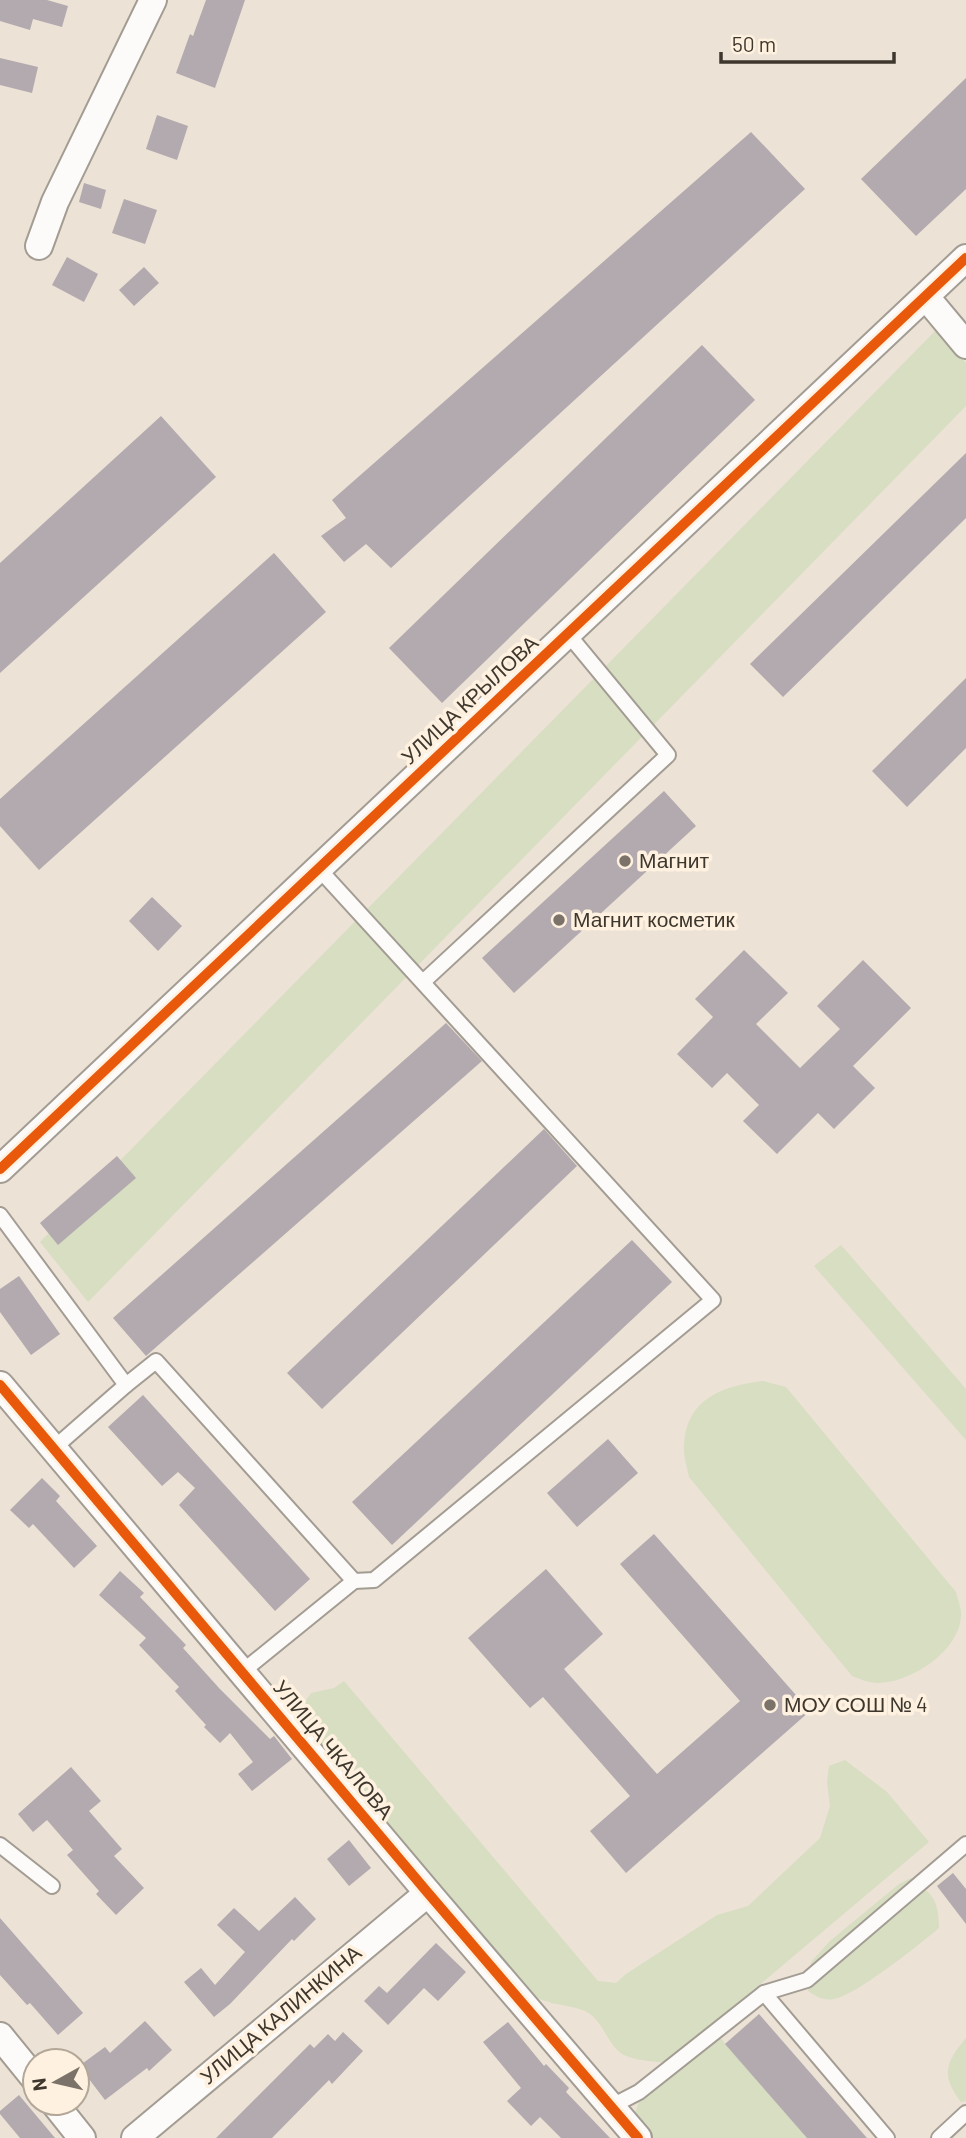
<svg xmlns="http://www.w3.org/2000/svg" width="966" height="2138" viewBox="0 0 966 2138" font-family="Barlow,sans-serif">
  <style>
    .green { fill: #d7dec2 }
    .building { fill: #b2aaae }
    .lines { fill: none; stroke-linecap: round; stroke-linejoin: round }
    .service-casing { stroke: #a39c93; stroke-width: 18 }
    .minor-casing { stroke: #a39c93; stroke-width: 30 }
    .service { stroke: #fcfbf9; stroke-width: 14 }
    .minor { stroke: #fcfbf9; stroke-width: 26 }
    .cycleway-casing { stroke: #fff1df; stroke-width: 15 }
    .cycleway { stroke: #e8590c; stroke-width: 10 }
    .poi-dot { fill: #7b7369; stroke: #fff1df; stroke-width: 2.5 }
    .labels { text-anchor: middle; stroke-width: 7; stroke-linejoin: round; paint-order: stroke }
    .street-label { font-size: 21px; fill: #3e372e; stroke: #fff1df }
    .poi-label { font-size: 21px; fill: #3e372e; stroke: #fff1df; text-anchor: start }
  </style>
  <rect width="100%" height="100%" fill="#ece2d6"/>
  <g class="green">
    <polygon points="938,328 966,363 966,406 88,1302 40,1242"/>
    <polygon points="841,1245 966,1389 966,1440 814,1266"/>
    <path d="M763,1381L786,1387L956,1592C957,1598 961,1607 961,1613C962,1650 911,1683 878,1683C869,1683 860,1679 852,1676L689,1477C687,1467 683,1455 684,1444C687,1398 723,1386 763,1381Z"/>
    <path d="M344,1681L598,1981L616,1983L626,1974L717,1915L748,1906L820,1838L830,1806L827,1782L829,1766L845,1760L887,1792L929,1842L667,2063C653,2061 637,2061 624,2055C607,2046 604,2020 585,2011C565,2003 548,2006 528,1993L301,1722L299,1711L311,1693L334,1688Z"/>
    <path d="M911,1878C934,1896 938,1899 939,1928C920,1944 855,1996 834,1999C824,2001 815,1996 808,1991L811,1962L830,1941L899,1884Z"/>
    <polygon points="717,2034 807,2138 650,2138 642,2129 635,2113 640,2099"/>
    <path d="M966,2038V2101L961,2102C940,2075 946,2062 966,2038Z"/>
  </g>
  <g class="building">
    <polygon points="0,0 47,0 68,6 62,27 33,19 30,30 0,21"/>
    <polygon points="206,0 245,0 215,88 176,73 190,34 193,36"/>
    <polygon points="0,58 38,67 32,93 0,85"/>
    <polygon points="966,78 966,189 916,236 861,179"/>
    <polygon points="157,115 188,126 177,160 146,149"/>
    <polygon points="751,132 805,189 391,568 366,544 344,562 321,536 346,518 332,500"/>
    <polygon points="84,183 106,190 101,209 79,202"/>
    <polygon points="124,199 157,210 145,244 112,233"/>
    <polygon points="67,257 98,274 84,302 52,285"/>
    <polygon points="144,267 159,283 134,306 119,290"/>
    <polygon points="702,345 755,400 442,703 389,648"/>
    <polygon points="161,416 216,477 0,673 0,563"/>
    <polygon points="966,453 966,518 783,697 750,664"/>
    <polygon points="274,553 326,612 39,870 0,826 0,799"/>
    <polygon points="966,678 966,748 907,807 872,771"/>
    <polygon points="664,791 696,826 514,993 482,958"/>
    <polygon points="152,897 182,926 158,951 129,921"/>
    <polygon points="744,950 788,993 756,1024 800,1068 840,1029 817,1006 863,960 911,1008 853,1066 875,1088 834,1129 818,1113 777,1154 743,1121 759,1105 727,1073 712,1088 677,1054 713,1017 695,999"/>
    <polygon points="446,1023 482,1061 146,1356 113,1318"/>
    <polygon points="544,1129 577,1166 322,1409 287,1373"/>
    <polygon points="117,1156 136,1178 58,1245 40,1223"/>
    <polygon points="632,1240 672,1282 392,1545 352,1502"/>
    <polygon points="19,1276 60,1334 31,1355 0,1312 0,1289"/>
    <polygon points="143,1395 310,1579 275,1611 179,1505 195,1488 178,1472 162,1486 108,1427"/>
    <polygon points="608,1439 638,1473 577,1527 547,1493"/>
    <polygon points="42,1478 60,1496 56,1501 97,1546 74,1568 33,1524 29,1528 10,1510"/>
    <polygon points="654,1534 810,1711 626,1873 590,1831 630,1796 543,1697 530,1708 468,1638 546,1569 603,1634 564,1669 657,1774 740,1701 620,1564"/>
    <polygon points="120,1571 144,1593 140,1597 186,1645 183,1648 219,1688 270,1739 274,1736 292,1759 252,1791 238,1774 253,1762 230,1733 220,1743 204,1727 206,1725 175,1691 179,1687 139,1645 146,1638 99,1595"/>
    <polygon points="71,1767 101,1801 89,1811 122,1849 114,1856 144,1888 116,1915 96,1894 99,1891 67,1855 73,1850 47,1820 33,1832 18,1814"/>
    <polygon points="349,1840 371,1868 349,1886 327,1859"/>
    <polygon points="953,1873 966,1889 966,1924 937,1886"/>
    <polygon points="295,1897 316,1919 294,1941 292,1939 230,2004 214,2017 184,1982 201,1968 215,1985 245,1952 217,1925 234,1908 259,1931"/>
    <polygon points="0,1918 83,2013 58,2035 30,2003 27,2005 0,1975"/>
    <polygon points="436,1943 466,1972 438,2001 424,1988 388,2025 364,2001 379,1986 387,1993"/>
    <polygon points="759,2014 867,2138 807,2138 725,2044"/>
    <polygon points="145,2021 172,2050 149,2071 147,2068 105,2100 79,2066 105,2047 110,2053"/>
    <polygon points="508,2022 544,2066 546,2064 569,2088 566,2092 610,2138 561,2138 540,2117 531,2126 507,2101 521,2088 483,2042"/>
    <polygon points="343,2032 363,2051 332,2084 329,2080 272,2138 216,2138 310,2044 314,2048 328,2034 335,2041"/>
    <polygon points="19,2095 55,2138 20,2138 0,2114 0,2111"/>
  </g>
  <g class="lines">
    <g class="service-casing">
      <g id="service">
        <polyline points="319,869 713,1300 374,1580 354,1581"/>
        <polyline points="423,982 668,755 568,634"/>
        <polyline points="0,1215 126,1385 54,1448"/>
        <polyline points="126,1385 156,1361 354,1581 242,1672"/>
        <polyline points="0,1845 52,1886"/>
        <polyline points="764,1993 887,2138"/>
        <polyline points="610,2107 639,2092 764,1993 807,1980 966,1844"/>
        <polyline points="939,2138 966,2113"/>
      </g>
    </g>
    <g class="minor-casing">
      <g id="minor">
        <polyline points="39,246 55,202 153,0"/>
        <polyline points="926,297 966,345"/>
        <polyline points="0,1169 966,258"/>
        <polyline points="0,1385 428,1893 638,2138"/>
        <polyline points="0,2036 35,2079"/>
        <polyline points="54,2103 82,2138"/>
        <polyline points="135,2138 428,1893"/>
      </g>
    </g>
    <use href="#service" class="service"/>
    <use href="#minor" class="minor"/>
    <g class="cycleway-casing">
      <g id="cycleway">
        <polyline points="0,1169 966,258"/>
        <polyline points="0,1385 428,1893 638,2138"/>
      </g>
    </g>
    <use href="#cycleway" class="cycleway"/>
  </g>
  <g class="poi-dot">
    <circle cx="625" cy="861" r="7"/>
    <circle cx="559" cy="920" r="7"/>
    <circle cx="770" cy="1705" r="7"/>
  </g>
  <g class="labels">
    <g class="street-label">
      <text transform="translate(470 700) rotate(-43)" y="7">УЛИЦА КРЫЛОВА</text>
      <text transform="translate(333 1750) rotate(50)" y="7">УЛИЦА ЧКАЛОВА</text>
      <text transform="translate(281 2015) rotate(-40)" y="7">УЛИЦА КАЛИНКИНА</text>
    </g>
    <g class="poi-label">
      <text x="639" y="868">Магнит</text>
      <text x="573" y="927">Магнит косметик</text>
      <text x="784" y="1712">МОУ СОШ № 4</text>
    </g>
  </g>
  <g transform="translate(56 2082) rotate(262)"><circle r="33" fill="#fff1df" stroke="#b2a798" stroke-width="2"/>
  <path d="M0-5L12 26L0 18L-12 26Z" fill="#7b7369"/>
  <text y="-10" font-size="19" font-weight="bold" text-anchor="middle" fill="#3e372e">N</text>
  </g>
  <path d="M721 52v10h173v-10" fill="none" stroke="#3e372e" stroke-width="3.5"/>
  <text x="732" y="52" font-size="21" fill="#3e372e" stroke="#fff1df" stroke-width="5" paint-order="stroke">50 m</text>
</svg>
